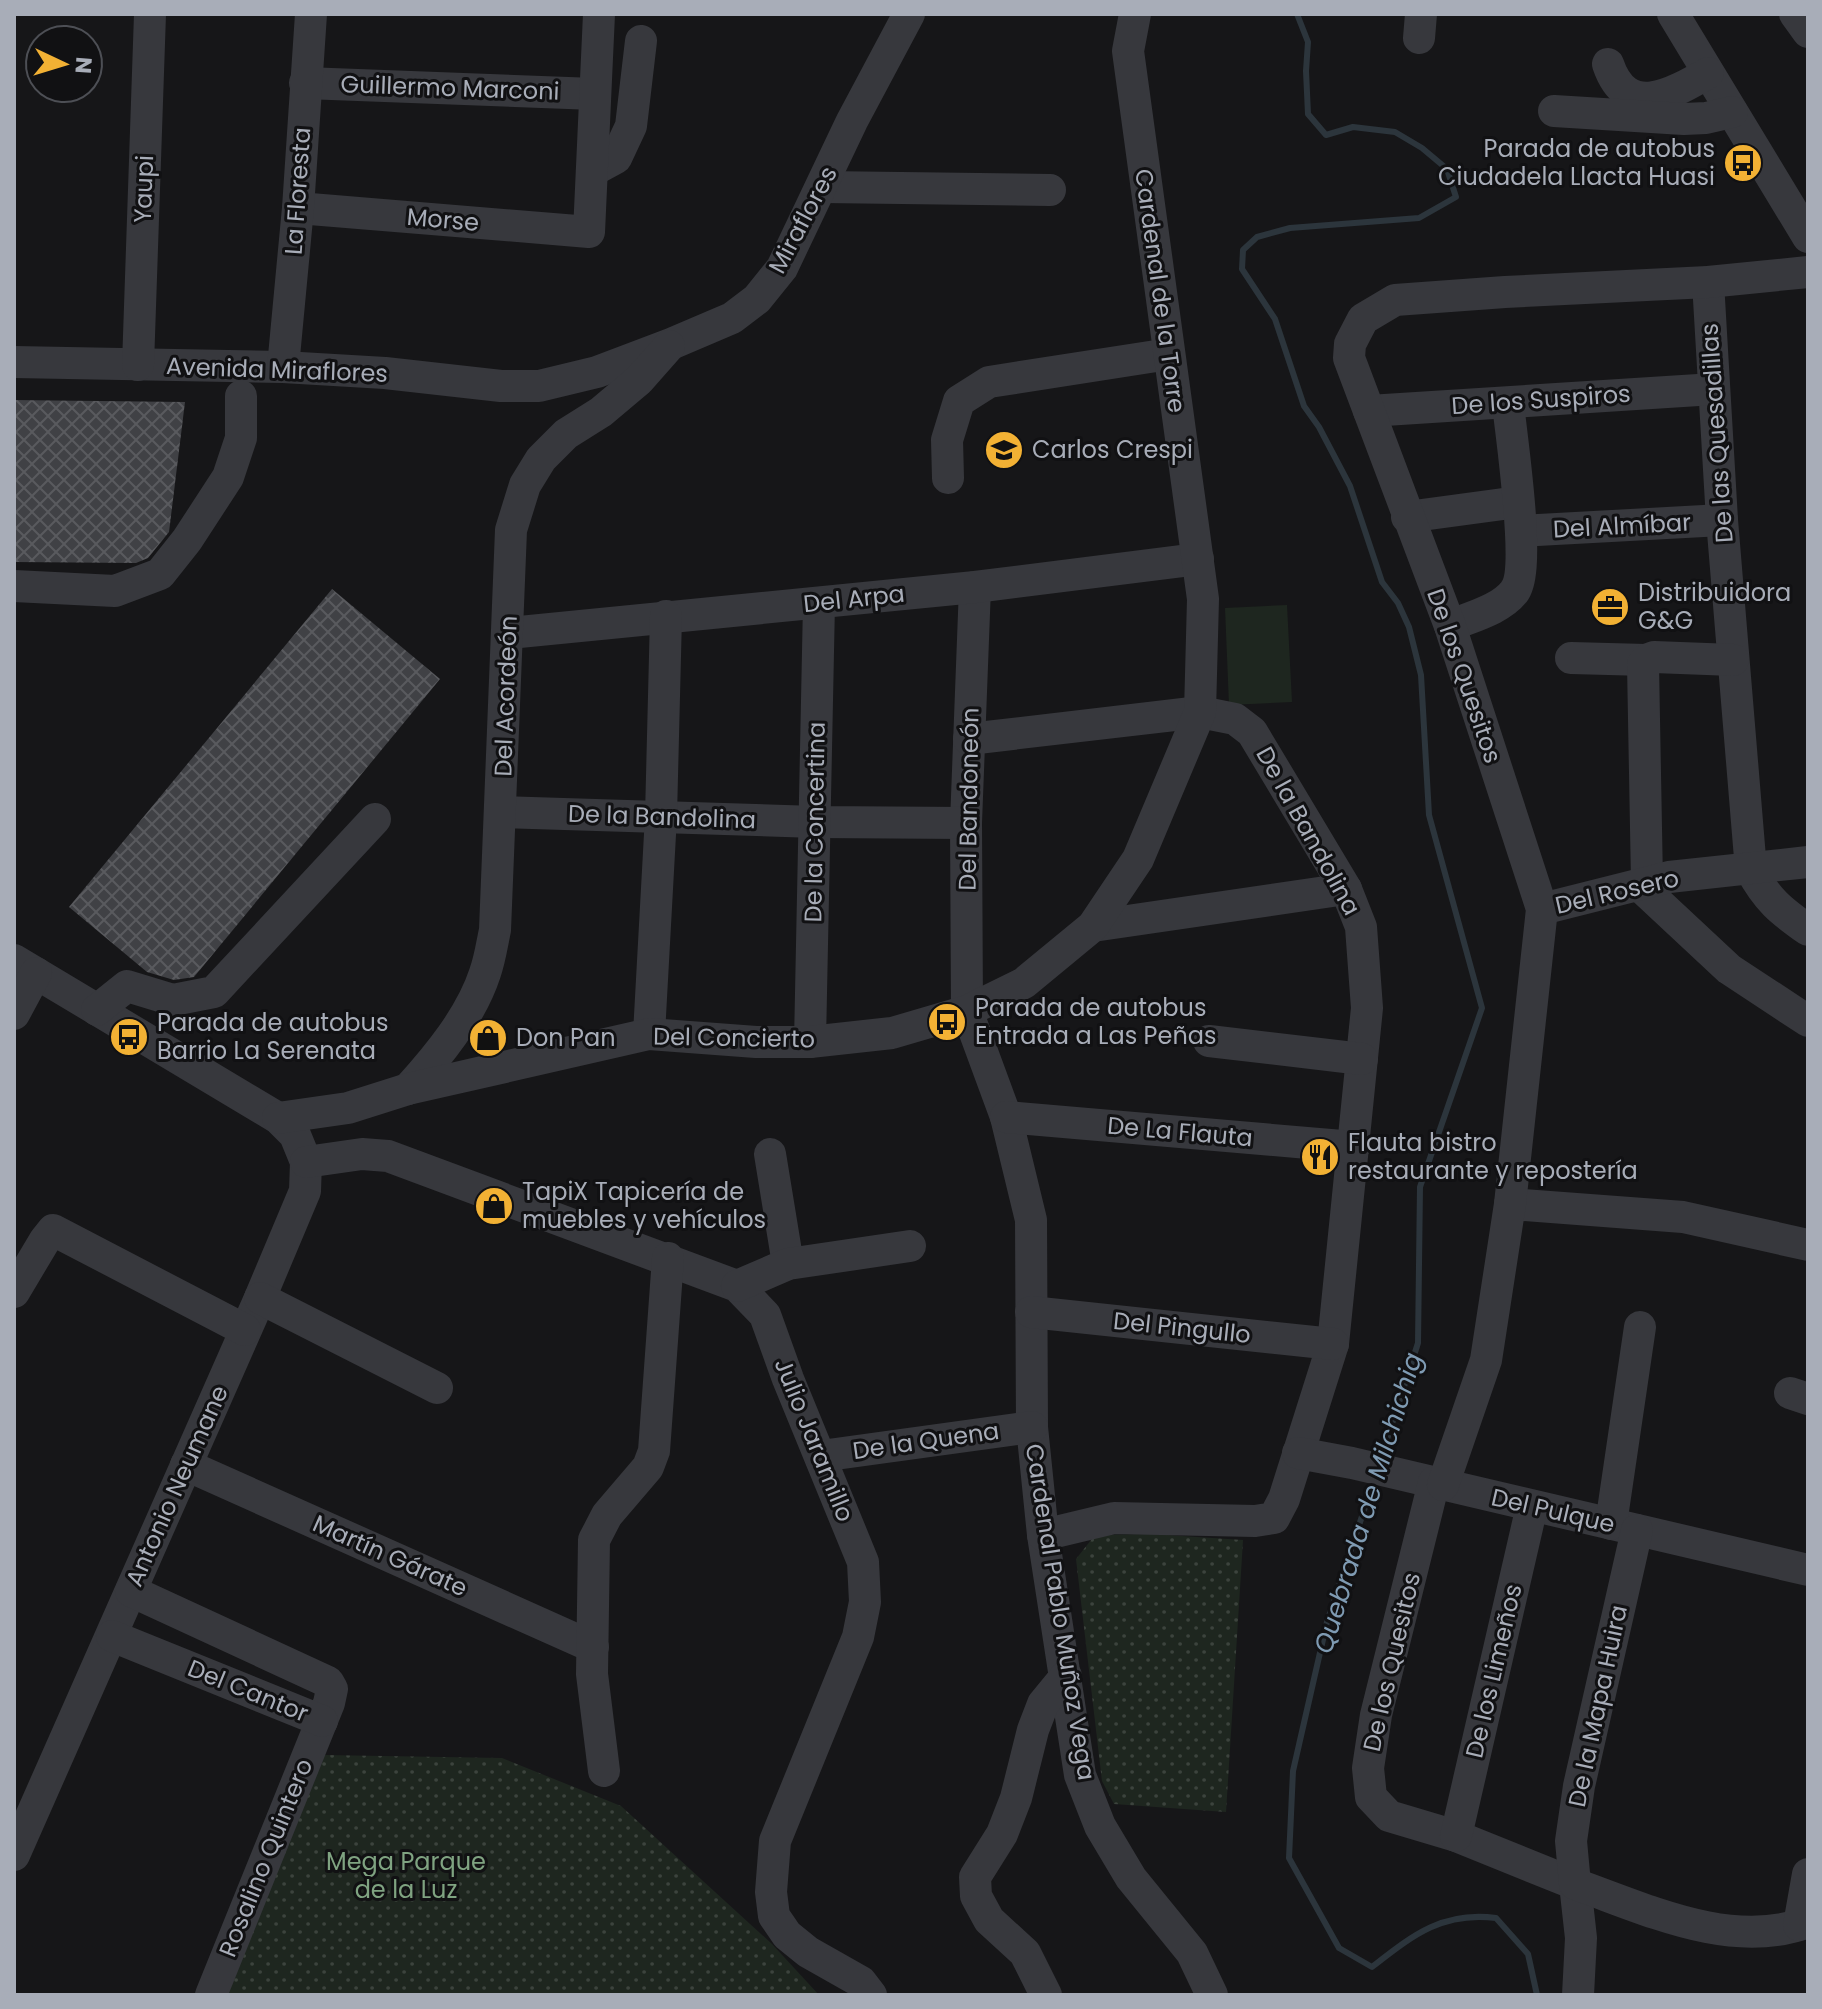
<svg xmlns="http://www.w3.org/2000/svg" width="1822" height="2009" viewBox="0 0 1822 2009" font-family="Poppins,sans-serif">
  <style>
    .green { fill: #1e261f }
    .park { fill: url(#park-dots) }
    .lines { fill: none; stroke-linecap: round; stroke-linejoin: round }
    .stream { stroke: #2c353c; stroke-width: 6 }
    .building { fill: url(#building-cross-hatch) }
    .minor { stroke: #37383d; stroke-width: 32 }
    .labels { text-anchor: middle; stroke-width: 6; stroke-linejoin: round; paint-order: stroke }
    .street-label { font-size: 24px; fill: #a8adb8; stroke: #111113 }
    .poi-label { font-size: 24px; fill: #a8adb8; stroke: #111113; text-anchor: start }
    .park-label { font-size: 24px; fill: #7fa381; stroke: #111113 }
    .water-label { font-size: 26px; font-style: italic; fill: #7f9bb3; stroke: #111113 }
  </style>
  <defs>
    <pattern id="park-dots" width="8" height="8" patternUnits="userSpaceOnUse" patternTransform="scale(2)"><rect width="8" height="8" fill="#1e261f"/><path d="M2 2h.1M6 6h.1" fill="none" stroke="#3c433d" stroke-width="1.8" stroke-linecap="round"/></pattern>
    <pattern id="building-cross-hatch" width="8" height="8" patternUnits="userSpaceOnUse" patternTransform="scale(2)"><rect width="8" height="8" fill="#404145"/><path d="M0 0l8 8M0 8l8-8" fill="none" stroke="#595a5e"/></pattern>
  </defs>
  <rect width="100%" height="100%" fill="#161618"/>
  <polygon class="green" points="1287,605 1292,702 1229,705 1225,608"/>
  <g class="park">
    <polygon points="1151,1534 1243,1540 1226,1812 1114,1804 1102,1781 1076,1559 1095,1535"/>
    <polygon points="324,1755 502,1758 621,1806 772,1944 819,1995 223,1995"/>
  </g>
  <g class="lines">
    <g class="stream">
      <polyline points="1297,14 1308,42 1306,71 1308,114 1326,135 1353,127 1395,132 1422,148 1447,169 1456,197 1419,218 1290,228 1257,237 1243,250 1242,269 1275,319 1304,406 1319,427 1350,486 1382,582 1398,603 1409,627 1421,675 1429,815 1482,1008 1420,1187 1418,1343 1380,1461"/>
      <path d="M1374,1480L1327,1622L1293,1771L1289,1858L1339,1948L1372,1967C1412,1936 1442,1911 1496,1918L1528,1954L1537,1995"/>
    </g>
  </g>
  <g class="building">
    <polygon points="14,400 185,402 169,532 148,558 136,563 14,562"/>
    <polygon points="332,589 440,679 194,977 174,980 147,972 69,907"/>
  </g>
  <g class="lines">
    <g class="minor">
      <polyline points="1673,14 1808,237"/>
      <polyline points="1795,14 1808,32"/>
      <polyline points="1419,38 1421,14"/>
      <path d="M1608,64C1627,120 1672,94 1708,73"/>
      <polyline points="305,83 595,94"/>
      <polyline points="1554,111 1684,119 1706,118 1732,112"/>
      <polyline points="592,171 616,158 631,126 641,41"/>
      <polyline points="823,187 1050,190"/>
      <polyline points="298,208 589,232 599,14"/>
      <path d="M1708,282L1722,520L1751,870C1767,900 1781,911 1808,930"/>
      <polyline points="14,362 283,367 385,373 501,386 539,386 597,372 671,344 732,318 757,299 782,268 852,121 909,14"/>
      <polyline points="138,365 150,14"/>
      <polyline points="283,367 298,208 311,14"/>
      <polyline points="1369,411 1714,389"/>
      <polyline points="948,478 947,440 959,401 989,382 1169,354"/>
      <polyline points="1407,517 1518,502"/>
      <polyline points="1521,531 1722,520"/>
      <polyline points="14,586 115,591 160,574 187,540 228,477 241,438 241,396"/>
      <polyline points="975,587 966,823 967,1011 1006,1117 1031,1220 1032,1427 1043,1535 1080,1775 1100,1826 1131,1878 1192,1953 1212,1995"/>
      <path d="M1450,626C1470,617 1500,610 1514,592C1532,570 1511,436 1508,403"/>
      <polyline points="509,633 975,587 1198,559"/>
      <polyline points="1571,658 1646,660"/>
      <polyline points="969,739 1200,712 1235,719 1252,732 1346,889 1361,927 1367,1008 1333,1344 1284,1499 1274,1518 1255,1521 1114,1518 1043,1535"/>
      <polyline points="501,812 816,822 966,823"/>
      <polyline points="1647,882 1643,664 1646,660 1654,657 1733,660"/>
      <polyline points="1639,885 1729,969 1808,1021"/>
      <polyline points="1542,909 1669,877 1808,862"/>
      <polyline points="1093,926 1346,889"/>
      <polyline points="14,960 278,1118 295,1135 306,1162 305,1191 260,1298 14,1855"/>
      <polyline points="97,1010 127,986 173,1000 214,992 375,819"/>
      <polyline points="14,1014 36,973"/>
      <polyline points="649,1034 661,816 666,616"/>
      <polyline points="1209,1041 1362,1059"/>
      <polyline points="810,1042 819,603"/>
      <path d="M408,1089C438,1056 471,1016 485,973C490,959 492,944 495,930L511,530L525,485L541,459L566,434L601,412L639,380L669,346"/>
      <polyline points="1006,1117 1354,1147"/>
      <polyline points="278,1118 348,1108 408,1089 649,1034 756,1042 810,1042 892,1033 967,1011 1024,983 1093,926 1138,859 1200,712 1203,599 1128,51 1135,14"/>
      <polyline points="770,1154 788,1264"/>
      <polyline points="306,1162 362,1154 388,1156 737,1286 765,1315 788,1379 863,1562 865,1602 858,1637 775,1841 771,1892 774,1916 787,1935 808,1952 861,1982 871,1995"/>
      <polyline points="1510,1204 1683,1217 1808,1245"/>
      <polyline points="737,1286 788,1264 910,1246"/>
      <polyline points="14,1292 45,1240 53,1230 245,1330"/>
      <polyline points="260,1298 437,1388"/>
      <polyline points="1031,1312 1333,1344"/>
      <polyline points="1790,1393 1808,1399"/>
      <polyline points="1298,1453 1352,1463 1808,1570"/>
      <polyline points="821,1456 1032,1427"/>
      <polyline points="186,1465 593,1647"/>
      <polyline points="1434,1482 1376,1715 1368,1768 1371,1797 1389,1816 1456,1836 1575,1884 1581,1938 1578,1995"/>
      <polyline points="1443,1485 1486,1360 1510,1204 1542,909 1450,626 1349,358 1350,344 1363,319 1395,300 1505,292 1708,282 1808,272"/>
      <polyline points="1611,1524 1640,1327"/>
      <path d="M1637,1530L1579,1786L1571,1841L1575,1884C1646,1909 1732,1951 1808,1922"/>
      <polyline points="131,1591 328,1682 332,1689 329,1703 211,1995"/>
      <polyline points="112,1636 322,1721"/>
      <polyline points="604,1771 592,1674 594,1540 607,1515 648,1467 654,1451 668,1258"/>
      <polyline points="1456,1836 1532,1506"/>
      <polyline points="1799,1925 1808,1874"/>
      <polyline points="1046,1995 1025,1953 989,1920 976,1896 975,1877 1002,1834 1016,1798 1033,1730 1043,1704 1066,1676"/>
    </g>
  </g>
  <defs>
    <g id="bus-disc" transform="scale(2)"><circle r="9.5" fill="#f2b134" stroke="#111113"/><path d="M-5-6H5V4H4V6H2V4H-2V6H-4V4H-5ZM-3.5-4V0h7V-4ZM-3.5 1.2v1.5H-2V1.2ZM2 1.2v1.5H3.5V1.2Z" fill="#111"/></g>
    <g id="school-disc" transform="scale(2)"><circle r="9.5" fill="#f2b134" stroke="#111113"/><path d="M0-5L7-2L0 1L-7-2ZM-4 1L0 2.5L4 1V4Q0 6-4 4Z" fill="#111"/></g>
    <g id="office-disc" transform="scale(2)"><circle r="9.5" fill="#f2b134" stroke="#111113"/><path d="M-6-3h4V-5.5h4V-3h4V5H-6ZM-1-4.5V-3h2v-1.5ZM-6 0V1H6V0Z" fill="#111"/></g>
    <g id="shop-disc" transform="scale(2)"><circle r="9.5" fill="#f2b134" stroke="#111113"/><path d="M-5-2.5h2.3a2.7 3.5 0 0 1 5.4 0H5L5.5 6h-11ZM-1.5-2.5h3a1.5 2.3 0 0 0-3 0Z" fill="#111"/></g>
    <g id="restaurant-disc" transform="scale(2)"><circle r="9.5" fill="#f2b134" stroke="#111113"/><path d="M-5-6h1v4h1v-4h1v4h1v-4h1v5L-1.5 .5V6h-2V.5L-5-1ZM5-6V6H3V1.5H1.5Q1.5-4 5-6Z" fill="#111"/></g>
  </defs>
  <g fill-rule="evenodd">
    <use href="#bus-disc" x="1743" y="163"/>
    <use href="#school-disc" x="1004" y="450"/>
    <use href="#office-disc" x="1610" y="607"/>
    <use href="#bus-disc" x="947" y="1022"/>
    <use href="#bus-disc" x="129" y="1037"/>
    <use href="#shop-disc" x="488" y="1038"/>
    <use href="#restaurant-disc" x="1320" y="1157"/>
    <use href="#shop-disc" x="494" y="1206"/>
  </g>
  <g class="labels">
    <g class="street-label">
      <text transform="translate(450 88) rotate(2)" y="8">Guillermo Marconi</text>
      <text transform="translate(144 189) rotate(-88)" y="8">Yaupi</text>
      <text transform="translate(298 191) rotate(-86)" y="8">La Floresta</text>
      <text transform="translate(443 220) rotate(5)" y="8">Morse</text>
      <text transform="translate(803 220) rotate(-62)" y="8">Miraflores</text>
      <text transform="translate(1160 291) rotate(82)" y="8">Cardenal de la Torre</text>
      <text transform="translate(277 370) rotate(2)" y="8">Avenida Miraflores</text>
      <text transform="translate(1541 400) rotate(-4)" y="8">De los Suspiros</text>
      <text transform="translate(1717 433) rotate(-94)" y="8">De las Quesadillas</text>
      <text transform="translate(1622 526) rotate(-3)" y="8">Del Almíbar</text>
      <text transform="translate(854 599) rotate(-6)" y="8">Del Arpa</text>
      <text transform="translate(1464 676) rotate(71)" y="8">De los Quesitos</text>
      <text transform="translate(506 696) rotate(-88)" y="8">Del Acordeón</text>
      <text transform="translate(969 799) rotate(-89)" y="8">Del Bandoneón</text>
      <text transform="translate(662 817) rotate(2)" y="8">De la Bandolina</text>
      <text transform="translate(815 822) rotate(-89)" y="8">De la Concertina</text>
      <text transform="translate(1308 831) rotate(61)" y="8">De la Bandolina</text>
      <text transform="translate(1617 892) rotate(-13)" y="8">Del Rosero</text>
      <text transform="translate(734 1038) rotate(1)" y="8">Del Concierto</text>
      <text transform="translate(1180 1132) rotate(5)" y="8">De La Flauta</text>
      <text transform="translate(1182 1328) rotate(6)" y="8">Del Pingullo</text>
      <text transform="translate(814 1440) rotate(68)" y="8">Julio Jaramillo</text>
      <text transform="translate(926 1441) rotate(-8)" y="8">De la Quena</text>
      <text transform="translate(177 1486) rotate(-66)" y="8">Antonio Neumane</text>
      <text transform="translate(1553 1511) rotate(13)" y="8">Del Pulque</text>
      <text transform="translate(390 1556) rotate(24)" y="8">Martín Gárate</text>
      <text transform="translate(1060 1612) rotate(81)" y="8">Cardenal Pablo Muñoz Vega</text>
      <text transform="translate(1392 1662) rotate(-77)" y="8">De los Quesitos</text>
      <text transform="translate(1494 1671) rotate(-77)" y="8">De los Limeños</text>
      <text transform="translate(248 1691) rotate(22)" y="8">Del Cantor</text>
      <text transform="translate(1598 1706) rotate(-78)" y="8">De la Mapa Huira</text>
      <text transform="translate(266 1858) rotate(-68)" y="8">Rosalino Quintero</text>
    </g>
    <g class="poi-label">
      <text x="1715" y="157" text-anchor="end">Parada de autobus<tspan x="1715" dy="28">Ciudadela Llacta Huasi</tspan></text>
      <text x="1032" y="458">Carlos Crespi</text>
      <text x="1638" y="601">Distribuidora<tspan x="1638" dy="28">G&amp;G</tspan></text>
      <text x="975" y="1016">Parada de autobus<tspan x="975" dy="28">Entrada a Las Peñas</tspan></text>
      <text x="157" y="1031">Parada de autobus<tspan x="157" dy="28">Barrio La Serenata</tspan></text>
      <text x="516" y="1046">Don Pan</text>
      <text x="1348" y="1151">Flauta bistro<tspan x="1348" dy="28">restaurante y repostería</tspan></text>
      <text x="522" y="1200">TapiX Tapicería de<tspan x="522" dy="28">muebles y vehículos</tspan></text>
    </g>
    <g class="park-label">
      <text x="406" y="1870">Mega Parque<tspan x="406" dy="28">de la Luz</tspan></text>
    </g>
    <g class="water-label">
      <text transform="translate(1368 1503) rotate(-73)" y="9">Quebrada de Milchichig</text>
    </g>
  </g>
  <rect width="1822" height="2009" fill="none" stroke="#a8adb8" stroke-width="32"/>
  <g transform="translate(64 64) rotate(94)"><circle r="38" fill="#111113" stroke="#4d4f55" stroke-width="2"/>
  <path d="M0-6L14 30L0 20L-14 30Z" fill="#f2b134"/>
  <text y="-12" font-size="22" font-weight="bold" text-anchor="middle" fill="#a8adb8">N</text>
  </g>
</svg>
